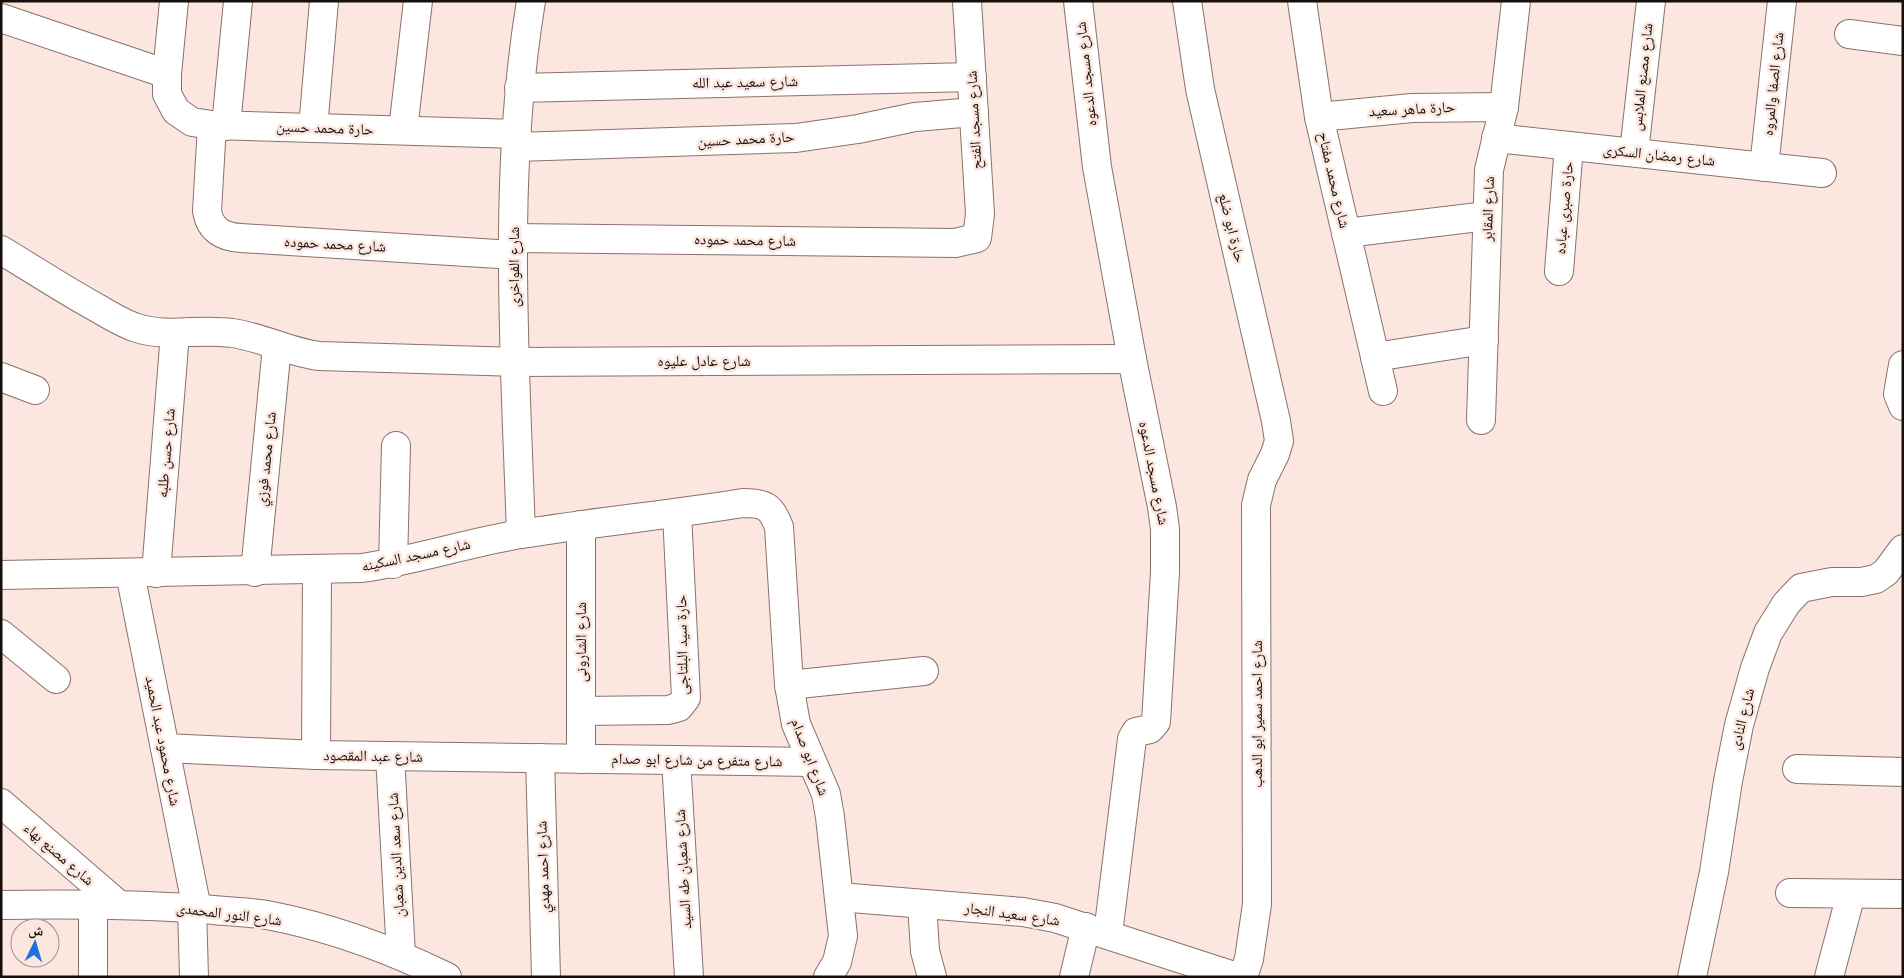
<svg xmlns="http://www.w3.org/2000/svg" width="1904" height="978" viewBox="0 0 1904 978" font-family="Arial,'Noto Naskh Arabic',sans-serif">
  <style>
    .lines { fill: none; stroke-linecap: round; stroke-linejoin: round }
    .minor-casing { stroke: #89726a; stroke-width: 30 }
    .minor { stroke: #fff; stroke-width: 28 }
    .labels { text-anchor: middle; stroke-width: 5; stroke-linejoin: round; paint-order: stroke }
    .street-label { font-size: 15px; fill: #160e0b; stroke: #fbe7df }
  </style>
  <rect width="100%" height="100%" fill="#fbe7df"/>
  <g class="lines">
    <g class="minor-casing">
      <g id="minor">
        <polyline points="174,1 167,74 167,94 176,111 192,122 212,125 517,134"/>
        <polyline points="1078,1 1097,167 1132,359 1162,507 1165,529 1165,572 1156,722 1150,729 1136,732 1132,739 1108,934"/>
        <polyline points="1187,1 1200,89 1276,421 1279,441 1275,454 1262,480 1256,505 1257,904 1249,959 1243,977"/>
        <polyline points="1302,1 1319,117 1383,391"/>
        <polyline points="1,18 167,74"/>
        <polyline points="1849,34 1903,41"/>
        <polyline points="519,88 972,77"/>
        <polyline points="1319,117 1412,108 1504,107"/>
        <path d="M212,125L207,211C210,230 223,237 241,238L513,255"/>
        <polyline points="226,126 238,1"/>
        <polyline points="313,128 324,1"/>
        <polyline points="403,130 418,1"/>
        <polyline points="1496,138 1822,173"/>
        <polyline points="516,147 796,138 858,129 915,117 974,112"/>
        <polyline points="1634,152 1651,1"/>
        <polyline points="1764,167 1782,1"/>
        <polyline points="1346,233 1487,216"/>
        <polyline points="513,238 955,243 977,238 980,214 967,1"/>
        <path d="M1,250C34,270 66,291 99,309C111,316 124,324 137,328C168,338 200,328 232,333C262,337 288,352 319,356L515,362L1132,359"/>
        <polyline points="1559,271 1569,146"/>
        <polyline points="1375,357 1484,340"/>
        <polyline points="1903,365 1898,394 1903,406"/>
        <polyline points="1,377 35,390"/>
        <polyline points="1481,420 1489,170 1504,107 1516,1"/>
        <polyline points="581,525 581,759"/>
        <path d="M521,534C515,357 502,177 531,1"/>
        <polyline points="393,564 396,446"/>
        <polyline points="255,572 277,346"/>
        <polyline points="130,573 197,909"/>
        <polyline points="156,573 175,333"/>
        <path d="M1,575L362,568C416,560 467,543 521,534C595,522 669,515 743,503C765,503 771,506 779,527L789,685L796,724L826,794L830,817L843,936L837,962L828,977"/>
        <polyline points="1,634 56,679"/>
        <polyline points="789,685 924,671"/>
        <polyline points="581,711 668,710 679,707 686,698 677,513"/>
        <polyline points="165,748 316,755 812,762"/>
        <polyline points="316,755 317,570"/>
        <polyline points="390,756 401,955"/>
        <polyline points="540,758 546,977"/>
        <polyline points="676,760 689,977"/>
        <polyline points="1797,769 1903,772"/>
        <polyline points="1,803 118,904"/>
        <polyline points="1790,893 1903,894"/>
        <polyline points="839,897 1023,912 1055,918 1237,977"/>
        <polyline points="922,904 925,951 932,977"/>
        <path d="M1,905C72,904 143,904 214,910C232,912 250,912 267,915C330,927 390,949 447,977"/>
        <polyline points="192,908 194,977"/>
        <polyline points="93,977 93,903"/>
        <polyline points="1074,977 1086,927"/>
        <polyline points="1692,977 1714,872 1728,781 1739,725 1755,668 1768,633 1786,604 1801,588 1832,582 1861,582 1876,579 1886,572 1903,549"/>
        <polyline points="1829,977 1851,894"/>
      </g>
    </g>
    <use href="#minor" class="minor"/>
  </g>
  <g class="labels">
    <g class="street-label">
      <text transform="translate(1086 74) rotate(-96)" y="5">شارع مسجد الدعوه</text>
      <text transform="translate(1642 77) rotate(-84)" y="5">شارع مصنع الملابس</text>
      <text transform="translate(745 82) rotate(-1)" y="5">شارع سعيد عبد الله</text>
      <text transform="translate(1773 84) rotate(-84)" y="5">شارع الصفا والمروه</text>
      <text transform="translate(1412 109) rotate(-3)" y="5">حارة ماهر سعيد</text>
      <text transform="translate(974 120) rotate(-93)" y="5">شارع مسجد الفتح</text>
      <text transform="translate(325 128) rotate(2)" y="5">حارة محمد حسين</text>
      <text transform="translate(746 139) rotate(-3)" y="5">حارة محمد حسين</text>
      <text transform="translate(1659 155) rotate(6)" y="5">شارع رمضان السكرى</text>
      <text transform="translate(1334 180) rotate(77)" y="5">شارع محمد مفتاح</text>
      <text transform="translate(1564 208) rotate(-85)" y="5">حارة صبرى عباده</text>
      <text transform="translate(1488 209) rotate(-88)" y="5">شارع المقابر</text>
      <text transform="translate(1232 228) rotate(76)" y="5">حارة ابو ضلع</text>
      <text transform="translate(745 240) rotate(1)" y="5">شارع محمد حموده</text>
      <text transform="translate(335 244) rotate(3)" y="5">شارع محمد حموده</text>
      <text transform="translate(514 267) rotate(-90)" y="5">شارع الفواخرى</text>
      <text x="704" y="366">شارع عادل عليوه</text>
      <text transform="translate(166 453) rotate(-85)" y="5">شارع حسن طلبه</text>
      <text transform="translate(266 459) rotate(-84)" y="5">شارع محمد فوزي</text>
      <text transform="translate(1154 473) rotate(79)" y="5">شارع مسجد الدعوه</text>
      <text transform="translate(416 555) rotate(-12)" y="5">شارع مسجد السكينه</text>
      <text transform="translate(581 642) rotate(-90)" y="5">شارع الشارونى</text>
      <text transform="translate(682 645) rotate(-91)" y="5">حارة سيد البلتاجى</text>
      <text transform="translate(1257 714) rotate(-90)" y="5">شارع احمد سمير ابو الدهب</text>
      <text transform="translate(1742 719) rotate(-76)" y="5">شارع النادى</text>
      <text transform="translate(163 741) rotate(79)" y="5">شارع محمود عبد الحميد</text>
      <text transform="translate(373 756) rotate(1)" y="5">شارع عبد المقصود</text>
      <text transform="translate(810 757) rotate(69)" y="5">شارع ابو صدام</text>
      <text transform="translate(697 760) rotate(1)" y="5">شارع متفرع من شارع ابو صدام</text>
      <text transform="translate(59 854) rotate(41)" y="5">شارع مصنع بهاء</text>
      <text transform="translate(396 855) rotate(-93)" y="5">شارع سعد الدين شعبان</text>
      <text transform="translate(543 867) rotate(-92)" y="5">شارع احمد مهدي</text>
      <text transform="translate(683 869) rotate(-93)" y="5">شارع شعبان طه السيد</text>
      <text transform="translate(229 914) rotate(7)" y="5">شارع النور المحمدى</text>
      <text transform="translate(1012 914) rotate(8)" y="5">شارع سعيد النجار</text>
    </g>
  </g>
  <rect width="1904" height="978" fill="none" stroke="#160e0b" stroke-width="5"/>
  <g transform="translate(35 943) rotate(5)"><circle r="24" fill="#fbe7df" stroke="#9f908a"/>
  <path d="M0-4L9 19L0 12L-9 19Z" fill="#1d71dc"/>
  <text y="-8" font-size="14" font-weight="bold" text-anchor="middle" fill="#160e0b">ش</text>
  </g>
</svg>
